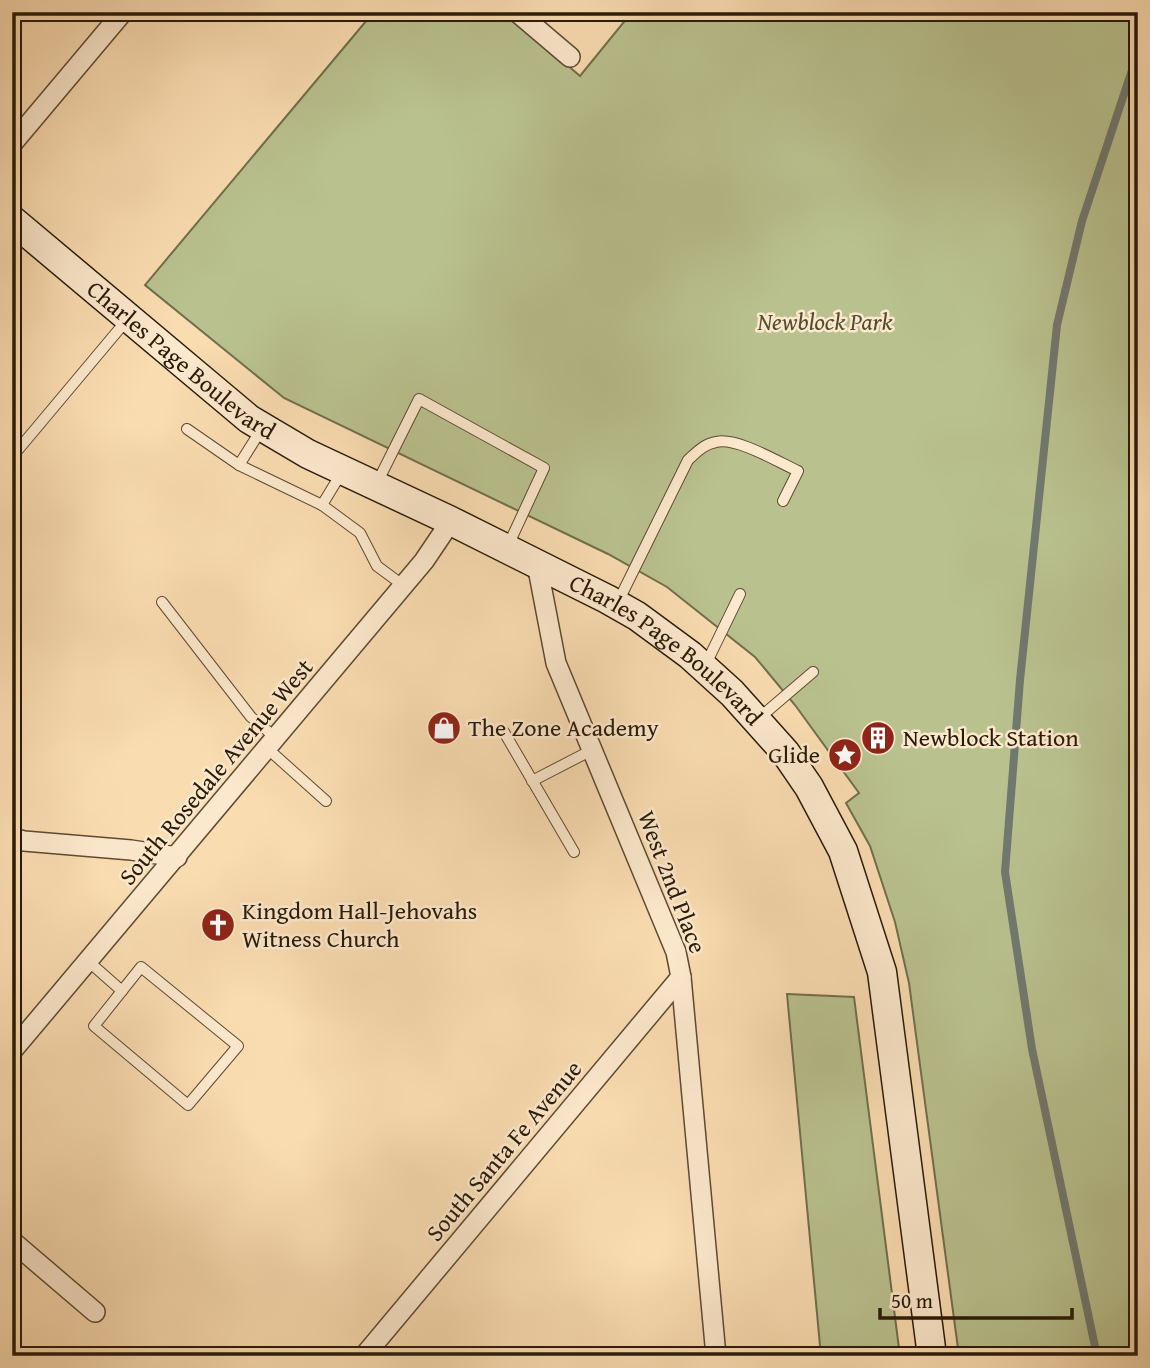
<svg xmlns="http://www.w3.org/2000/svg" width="1150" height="1368" viewBox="0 0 1150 1368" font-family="'Gentium Book Plus',serif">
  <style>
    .green { fill: #b9c28f; stroke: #716e4c; stroke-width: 2 }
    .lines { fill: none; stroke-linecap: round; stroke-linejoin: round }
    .stream { stroke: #717970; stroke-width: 8 }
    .lane-casing { stroke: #5d4a32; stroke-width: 12 }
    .street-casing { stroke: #5d4a32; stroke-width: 22 }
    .secondary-casing { stroke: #291a08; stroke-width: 31 }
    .lane { stroke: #fce8cc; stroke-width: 10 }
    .street { stroke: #fce8cc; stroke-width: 19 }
    .secondary { stroke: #fce8cc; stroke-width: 28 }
    .labels { text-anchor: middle; stroke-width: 5; stroke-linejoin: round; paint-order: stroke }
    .park-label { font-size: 24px; font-style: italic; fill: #544c30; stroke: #fce8cc }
    .street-label { font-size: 24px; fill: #291a08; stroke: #fce8cc }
    .poi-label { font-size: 24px; fill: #291a08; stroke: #fce8cc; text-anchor: start }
  </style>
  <rect width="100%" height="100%" fill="#fadcb1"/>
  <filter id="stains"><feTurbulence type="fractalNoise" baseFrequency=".00286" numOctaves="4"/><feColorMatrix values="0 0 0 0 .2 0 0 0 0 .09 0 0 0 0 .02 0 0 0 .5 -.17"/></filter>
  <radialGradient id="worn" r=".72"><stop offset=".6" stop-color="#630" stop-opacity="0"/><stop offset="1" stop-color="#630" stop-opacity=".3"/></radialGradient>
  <g class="green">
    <polygon points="371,12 506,12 580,76 632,12 1138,12 1138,1356 959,1356 909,983 895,922 870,846 846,803 859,793 795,705 755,657 667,587 608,554 284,398 145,285 372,14"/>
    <polygon points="787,994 854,997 900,1356 821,1356"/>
  </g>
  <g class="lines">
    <polyline class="stream" points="1097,1356 1032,1049 1005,872 1020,680 1057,325 1082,221 1138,52"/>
    <g class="lane-casing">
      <g id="lane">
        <polyline points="187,429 239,465 322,505 360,533 377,566 404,586"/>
        <polyline points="12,457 126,321"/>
        <polyline points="239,465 261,430"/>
        <polyline points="377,483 419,399 544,468 507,548"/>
        <polyline points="322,505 342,472"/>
        <polyline points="162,602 251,717 276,738"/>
        <path d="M617,604L688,460C697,452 704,444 716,442C737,437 778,462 798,471L783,501"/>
        <polyline points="705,666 740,594"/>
        <polyline points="758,719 813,672"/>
        <polyline points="504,732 574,852"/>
        <polyline points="268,749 326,801"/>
        <polyline points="532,781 592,750"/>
        <polyline points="88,961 122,991"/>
        <polygon points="141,967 238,1046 188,1105 94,1026"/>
      </g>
    </g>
    <g class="street-casing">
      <g id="street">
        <polyline points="517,12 570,57"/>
        <polyline points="12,144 123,12"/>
        <polyline points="537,564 556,663 676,952 681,977 716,1356"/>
        <polyline points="12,838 24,841 131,850 177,857"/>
        <polyline points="12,1051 424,561 451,521"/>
        <polyline points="12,1241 95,1312"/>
        <polyline points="364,1356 681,977"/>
      </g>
    </g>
    <g class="secondary-casing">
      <g id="secondary">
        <path id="s1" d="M12,220L249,419L308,454L451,521L607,599L637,616L690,655L732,693L785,752L809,787L843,851L882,972L932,1356"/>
      </g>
    </g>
    <use href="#lane" class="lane"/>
    <use href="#street" class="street"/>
    <use href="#secondary" class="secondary"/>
  </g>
  <defs>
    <g id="shop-disc" transform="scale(1.75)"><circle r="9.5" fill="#8f2418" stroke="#fce8cc"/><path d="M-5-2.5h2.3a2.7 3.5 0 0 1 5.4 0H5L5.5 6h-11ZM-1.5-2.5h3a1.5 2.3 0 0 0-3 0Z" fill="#fff"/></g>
    <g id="building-disc" transform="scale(1.75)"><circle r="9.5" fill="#8f2418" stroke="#fce8cc"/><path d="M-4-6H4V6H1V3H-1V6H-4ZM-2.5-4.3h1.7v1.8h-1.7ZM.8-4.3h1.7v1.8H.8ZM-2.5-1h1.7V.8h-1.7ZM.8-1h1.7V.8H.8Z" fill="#fff"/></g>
    <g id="sight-disc" transform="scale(1.75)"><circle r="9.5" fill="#8f2418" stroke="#fce8cc"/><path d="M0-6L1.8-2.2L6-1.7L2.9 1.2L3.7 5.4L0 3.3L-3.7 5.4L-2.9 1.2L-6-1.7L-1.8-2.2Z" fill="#fff"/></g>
    <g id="church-disc" transform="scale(1.75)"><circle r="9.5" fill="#8f2418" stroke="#fce8cc"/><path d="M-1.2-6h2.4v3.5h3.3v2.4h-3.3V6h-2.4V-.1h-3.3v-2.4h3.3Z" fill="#fff"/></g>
  </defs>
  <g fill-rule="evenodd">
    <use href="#shop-disc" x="444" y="728"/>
    <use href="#building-disc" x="878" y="738"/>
    <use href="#sight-disc" x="845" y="755"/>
    <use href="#church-disc" x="218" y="925"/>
  </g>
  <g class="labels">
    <g class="park-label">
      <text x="825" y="330">Newblock Park</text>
    </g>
    <g class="street-label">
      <text dy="8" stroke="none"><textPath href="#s1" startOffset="220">Charles Page Boulevard</textPath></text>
      <text dy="8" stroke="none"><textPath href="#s1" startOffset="788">Charles Page Boulevard</textPath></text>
      <text transform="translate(216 772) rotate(-50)" y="8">South Rosedale Avenue West</text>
      <text transform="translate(672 882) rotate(69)" y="8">West 2nd Place</text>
      <text transform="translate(504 1151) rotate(-50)" y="8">South Santa Fe Avenue</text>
    </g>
    <g class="poi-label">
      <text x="468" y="736">The Zone Academy</text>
      <text x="903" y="746">Newblock Station</text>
      <text x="820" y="763" text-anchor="end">Glide</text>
      <text x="242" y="919">Kingdom Hall-Jehovahs<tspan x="242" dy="28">Witness Church</tspan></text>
    </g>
  </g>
  <rect width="1150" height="1368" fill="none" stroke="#fadcb1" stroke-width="42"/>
  <rect x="14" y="14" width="1122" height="1340" fill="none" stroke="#291a08" stroke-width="3.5"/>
  <rect x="21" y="21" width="1108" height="1326" fill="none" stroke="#291a08" stroke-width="2"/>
  <path d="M880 1308v10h192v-10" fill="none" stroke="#291a08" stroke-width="3.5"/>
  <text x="891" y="1308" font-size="21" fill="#291a08" stroke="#fce8cc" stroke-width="5" paint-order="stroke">50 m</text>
  <rect width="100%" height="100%" filter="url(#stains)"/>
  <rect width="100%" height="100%" fill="url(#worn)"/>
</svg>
